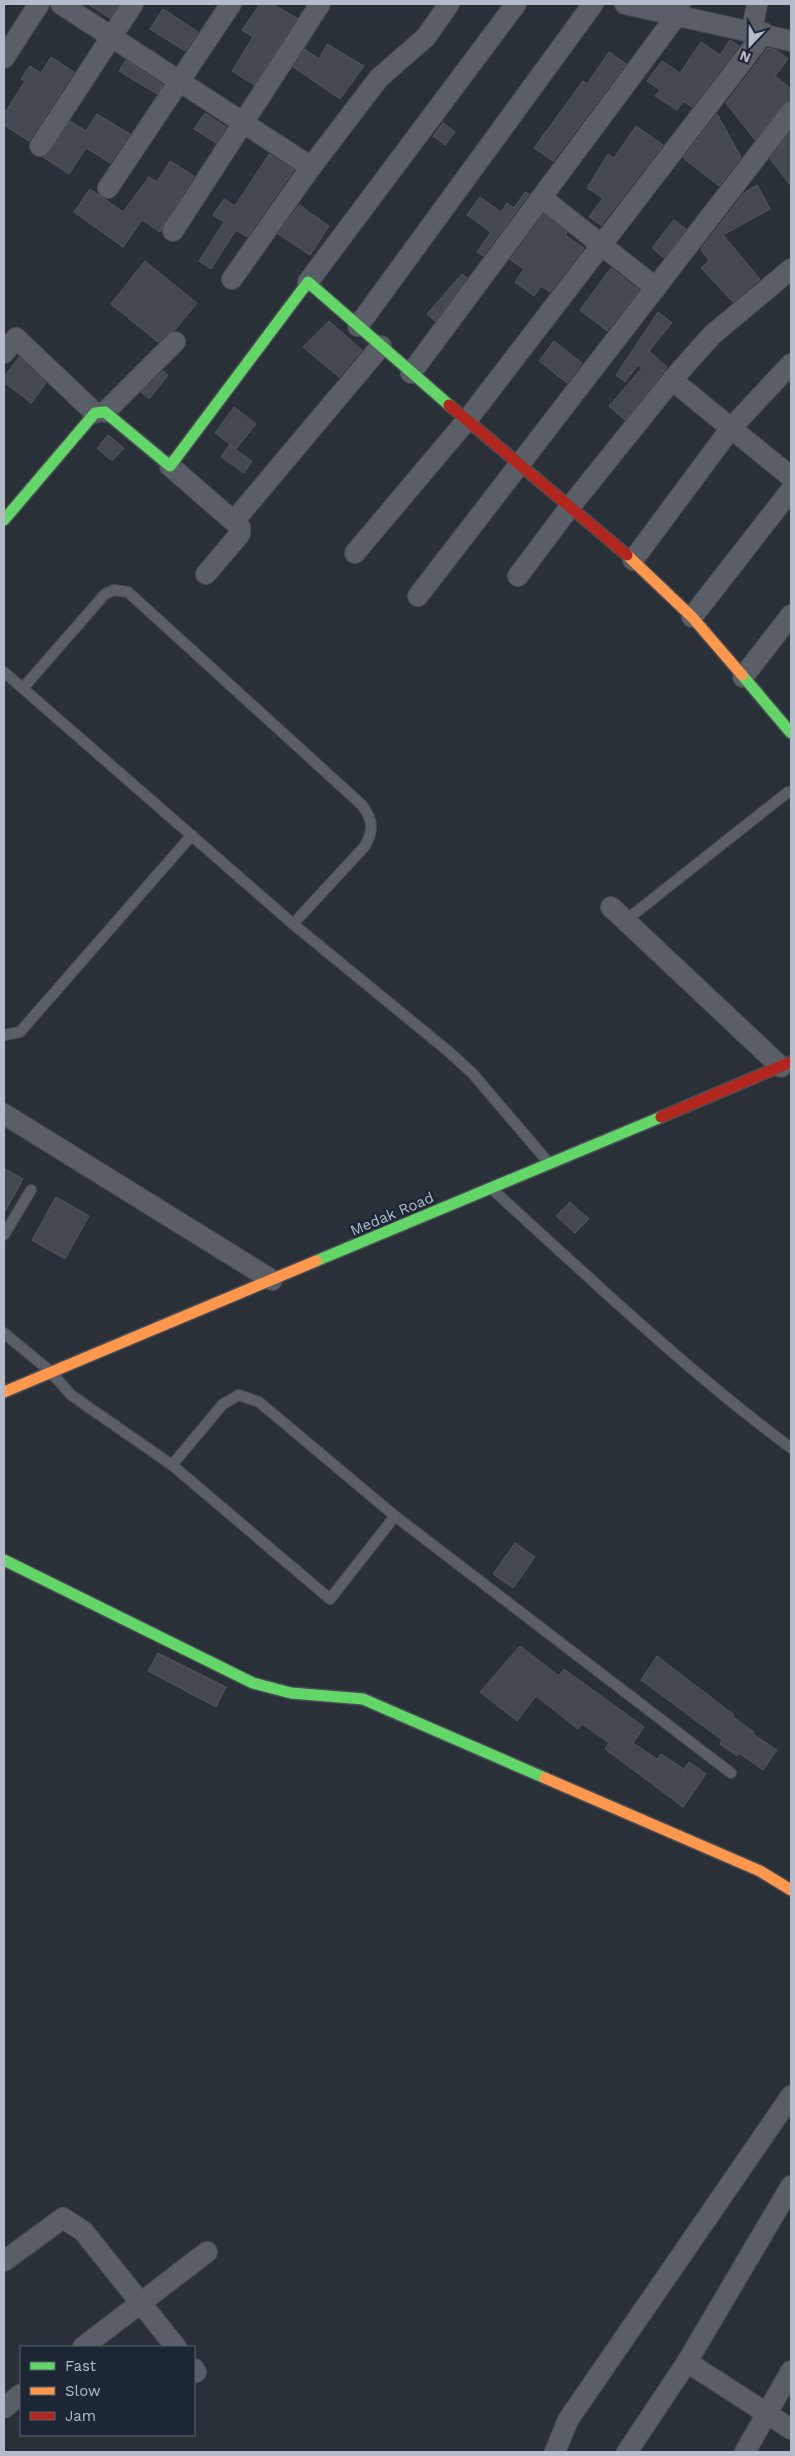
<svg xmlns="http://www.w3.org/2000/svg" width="795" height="2456" viewBox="0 0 795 2456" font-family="'Work Sans',sans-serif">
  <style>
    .building { fill: #444950; stroke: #52575f }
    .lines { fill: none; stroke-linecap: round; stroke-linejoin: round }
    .lane-casing { stroke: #484c53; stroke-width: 12 }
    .street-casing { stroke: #484c53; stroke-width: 22 }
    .fast-casing { stroke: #484c53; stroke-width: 14 }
    .slow-casing { stroke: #484c53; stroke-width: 14 }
    .jam-casing { stroke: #484c53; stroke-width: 14 }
    .lane { stroke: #5a5e66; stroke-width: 10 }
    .street { stroke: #5a5e66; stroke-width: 20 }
    .fast { stroke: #63d668; stroke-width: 11 }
    .slow { stroke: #ff974d; stroke-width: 11 }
    .jam { stroke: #b3261e; stroke-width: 11 }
    .labels { text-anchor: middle; stroke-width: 5; stroke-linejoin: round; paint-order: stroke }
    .street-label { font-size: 15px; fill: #b4bcc9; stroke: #1d2633 }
  </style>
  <rect width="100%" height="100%" fill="#2a3038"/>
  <g class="building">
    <polygon points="88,4 119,4 110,18"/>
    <polygon points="260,4 272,4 297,18 254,85 232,71 253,37 242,30"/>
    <polygon points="163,9 198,32 185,51 150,29"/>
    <polygon points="730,40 739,46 692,107 683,101 677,110 655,96 660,90 647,81 662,61 680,73 701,42 720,55"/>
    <polygon points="327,44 364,66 340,99 293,67 305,49 319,59"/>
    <polygon points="768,48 776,50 788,59 775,76 791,89 791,100 782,105 755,140 726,103"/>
    <polygon points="609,52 626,64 553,161 534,148 583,81 587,84"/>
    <polygon points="51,57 74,72 29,141 4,125 4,114 25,81 21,79 30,66 41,73"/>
    <polygon points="126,60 163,85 157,94 119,71"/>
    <polygon points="205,113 226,127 216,143 194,129"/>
    <polygon points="97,114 130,134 110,163 86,148 69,174 43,157 50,152 70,121 86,131"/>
    <polygon points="717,114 741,157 719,186 683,158"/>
    <polygon points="443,123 455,132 445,145 433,136"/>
    <polygon points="636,126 663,145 601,225 589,217 603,198 587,188 608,154 614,158"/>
    <polygon points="791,131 791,186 770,159"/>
    <polygon points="269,154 294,170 247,237 236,230 211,269 199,261 224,222 213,215 224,199 235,206"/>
    <polygon points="170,161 194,176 160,232 142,220 123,247 74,212 90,189 123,212 149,177 157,182"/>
    <polygon points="757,185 770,209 723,235 760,279 733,302 701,268 709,261 701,249 744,193"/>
    <polygon points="525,192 529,194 483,256 477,252 491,232 467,215 480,197 501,212 507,203 514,208"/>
    <polygon points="299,205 329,226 310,255 278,234"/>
    <polygon points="544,214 567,233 565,235 584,248 550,292 541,286 534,296 515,282 524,269 510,260"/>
    <polygon points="674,220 686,229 664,258 652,248"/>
    <polygon points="145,261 197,303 175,330 167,333 158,342 111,304"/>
    <polygon points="611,268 639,290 607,331 580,310"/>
    <polygon points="462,274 467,278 435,321 427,314"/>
    <polygon points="658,312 672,323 649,351 667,367 625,420 609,406 642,368 638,365 625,382 616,375"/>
    <polygon points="329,321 362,350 339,377 303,347"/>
    <polygon points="554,341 582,363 567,383 539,361"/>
    <polygon points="19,357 46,383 31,403 4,382 4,377"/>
    <polygon points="163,371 168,375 149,399 141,392"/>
    <polygon points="234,407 256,424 236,449 215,433"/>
    <polygon points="108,435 124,448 112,461 97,448"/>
    <polygon points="229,445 252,461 244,473 221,457"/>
    <polygon points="4,1168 23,1179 4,1213"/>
    <polygon points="56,1197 89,1216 65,1259 32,1240"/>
    <polygon points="570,1202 589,1219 575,1233 556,1216"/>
    <polygon points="515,1543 535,1557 513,1588 493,1574"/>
    <polygon points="520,1646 559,1676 564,1669 644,1727 633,1743 657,1759 661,1754 684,1769 689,1762 706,1774 683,1807 605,1749 609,1743 582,1724 578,1729 536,1696 517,1721 480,1692"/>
    <polygon points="158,1653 226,1687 216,1707 148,1671"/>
    <polygon points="657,1656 734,1715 733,1717 754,1732 753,1734 777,1750 763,1770 739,1753 737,1756 720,1744 722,1740 641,1680"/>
  </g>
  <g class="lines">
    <g class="lane-casing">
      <g id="lane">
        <polyline points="4,672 293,924 448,1051 473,1074 548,1162"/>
        <path d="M23,688L105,594L114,590L128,592L362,805C373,820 374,830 365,846L293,924"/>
        <polyline points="625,921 788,792"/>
        <polyline points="4,1035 20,1032 192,835"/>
        <path d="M493,1190C590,1278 686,1370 791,1448"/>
        <polyline points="4,1235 31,1190"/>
        <polyline points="4,1333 50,1371 71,1395 172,1465 223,1404 239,1395 259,1402 395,1516 731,1773"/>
        <polyline points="172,1465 330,1599 395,1516"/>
      </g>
    </g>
    <g class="street-casing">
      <g id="street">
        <polyline points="61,4 311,167"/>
        <polyline points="625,4 791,41"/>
        <polyline points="752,30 757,4"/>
        <polyline points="4,58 39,4"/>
        <polyline points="40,146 133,4"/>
        <polyline points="108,188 231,4"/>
        <polyline points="542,198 656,288"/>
        <polyline points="173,231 320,4"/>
        <polyline points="232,279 311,167 379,78 426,37 449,4"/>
        <polyline points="308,282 516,4"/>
        <polyline points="358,326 593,4"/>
        <polyline points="4,353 16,338 95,413"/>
        <polyline points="411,373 677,15 680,4"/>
        <polyline points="672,380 791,477"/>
        <polyline points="105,412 175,342"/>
        <polyline points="170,466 240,527 240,534 206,574"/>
        <polyline points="234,521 381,346"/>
        <polyline points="355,553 467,420 764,33"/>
        <polyline points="633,560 731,428 791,364"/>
        <polyline points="518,576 569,508 672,380 712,335 791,269"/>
        <polyline points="418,596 791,112"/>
        <polyline points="692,617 791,490"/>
        <polyline points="743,677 791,615"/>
        <polyline points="611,907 781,1067"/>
        <polyline points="4,1114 272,1280"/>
        <polyline points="4,2261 63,2218 83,2231 176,2347"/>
        <polyline points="83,2347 207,2252"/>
        <polyline points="687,2362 791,2429"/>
        <polyline points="194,2369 196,2372"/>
        <polyline points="4,2408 21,2394"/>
        <polyline points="555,2452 568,2420 791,2096"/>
        <polyline points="627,2452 687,2362 791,2186"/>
        <polyline points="745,2452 791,2371"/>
      </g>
    </g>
    <g class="fast-casing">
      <g id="fast">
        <polyline points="4,520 95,413 105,412 170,466 308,282 449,405"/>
        <polyline points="742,675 791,733"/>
        <polyline points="316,1261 661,1117"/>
        <polyline points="4,1560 253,1683 291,1693 363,1699 545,1778"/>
      </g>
    </g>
    <g class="slow-casing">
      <g id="slow">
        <polyline points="627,555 692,617 742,675"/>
        <polyline points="4,1392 316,1261"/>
        <polyline points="545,1778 760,1871 791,1890"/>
      </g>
    </g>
    <g class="jam-casing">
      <g id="jam">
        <polyline points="449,405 627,555"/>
        <polyline points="661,1117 791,1062"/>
      </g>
    </g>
    <use href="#lane" class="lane"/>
    <use href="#street" class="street"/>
    <use href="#fast" class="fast"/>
    <use href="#slow" class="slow"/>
    <use href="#jam" class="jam"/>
  </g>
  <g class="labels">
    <g class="street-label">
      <text transform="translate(392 1214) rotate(-23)" y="5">Medak Road</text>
    </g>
  </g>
  <rect width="795" height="2456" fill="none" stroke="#b4bcc9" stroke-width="10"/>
  <rect x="20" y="2346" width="175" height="90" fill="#1d2633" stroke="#59626f"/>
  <rect x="30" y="2362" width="25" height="8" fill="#63d668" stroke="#59626f"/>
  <text x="65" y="2371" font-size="15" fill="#b4bcc9">Fast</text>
  <rect x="30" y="2387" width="25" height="8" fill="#ff974d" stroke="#59626f"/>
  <text x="65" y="2396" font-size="15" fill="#b4bcc9">Slow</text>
  <rect x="30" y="2412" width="25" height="8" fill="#b3261e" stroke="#59626f"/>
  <text x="65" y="2421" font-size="15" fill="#b4bcc9">Jam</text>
  <g transform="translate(750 45) rotate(202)" stroke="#1d2633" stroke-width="4" paint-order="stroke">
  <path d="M0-4L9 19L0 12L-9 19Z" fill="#b4bcc9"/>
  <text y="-8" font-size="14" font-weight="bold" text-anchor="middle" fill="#b4bcc9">N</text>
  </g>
</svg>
